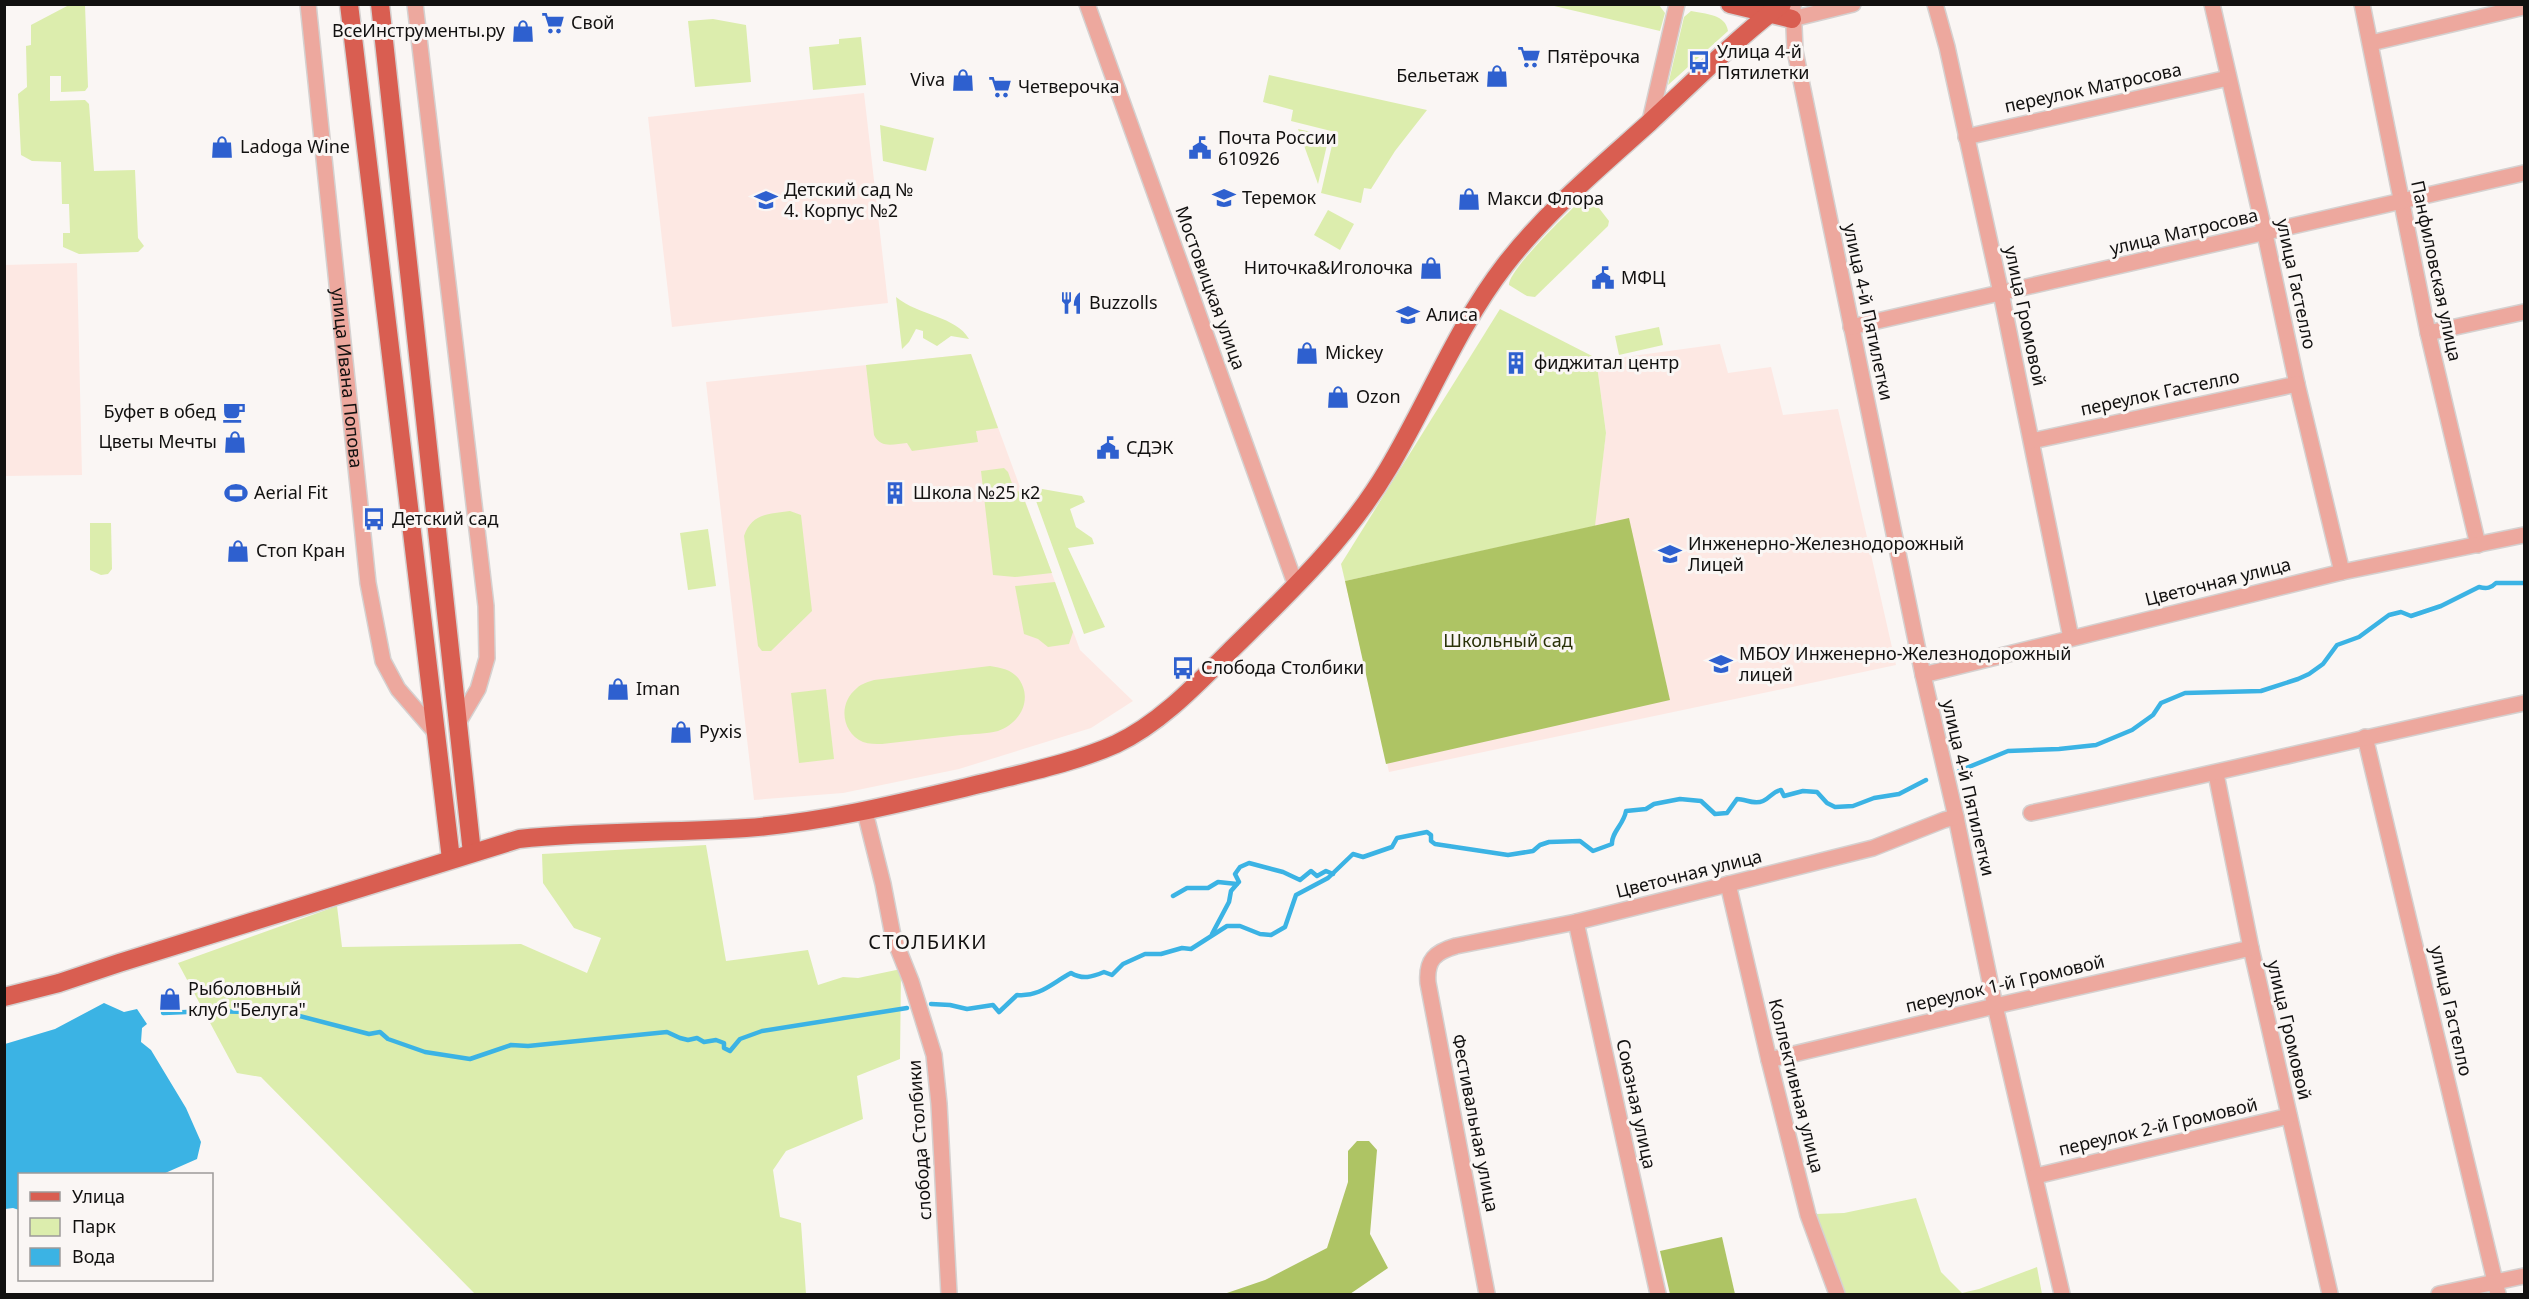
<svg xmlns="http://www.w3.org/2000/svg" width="2529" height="1299" viewBox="0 0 2529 1299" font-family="'Noto Sans',sans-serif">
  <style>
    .education { fill: #fde8e3 }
    .green { fill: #dcedad }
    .forest { fill: #aec464 }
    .water { fill: #3bb3e4 }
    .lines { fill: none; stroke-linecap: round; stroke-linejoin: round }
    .stream { stroke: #3bb3e4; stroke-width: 4.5 }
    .minor-casing { stroke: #d5d1d0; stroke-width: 18 }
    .major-casing { stroke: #d5d1d0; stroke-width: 21 }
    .minor { stroke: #eda89e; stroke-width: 15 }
    .major { stroke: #d95e51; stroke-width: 18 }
    .labels { text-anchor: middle; stroke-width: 6; stroke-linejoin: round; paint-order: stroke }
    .poi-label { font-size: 18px; fill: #121110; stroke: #faf6f4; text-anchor: start }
    .street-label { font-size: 18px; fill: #121110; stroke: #faf6f4 }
    .park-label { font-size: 18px; fill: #2a3209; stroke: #faf6f4 }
    .neighbourhood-label { font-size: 20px; letter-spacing: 1.5px; fill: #121110; stroke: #faf6f4 }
  </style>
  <rect width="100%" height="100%" fill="#faf6f4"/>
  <g class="education">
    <polygon points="864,93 888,303 672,327 648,117"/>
    <polygon points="77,263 82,475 5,476 5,265"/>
    <polygon points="1720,344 1728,373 1771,367 1783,415 1838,409 1896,665 1389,772 1345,581 1594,526 1606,433 1596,358 1603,360"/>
    <polygon points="971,354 1080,650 1133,701 1091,728 959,769 843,793 754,800 706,382"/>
  </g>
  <g class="green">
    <polygon points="69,5 85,5 88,87 85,91 61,92 61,76 50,76 50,101 85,100 89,104 94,171 135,170 138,238 144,246 138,252 79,254 63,247 63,233 70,233 69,204 62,204 61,162 32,161 21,155 18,94 27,87 26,46 31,45 31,25"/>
    <polygon points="1550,5 1659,5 1665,13 1660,31"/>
    <path d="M1691,11C1705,14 1726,14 1728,31L1668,85L1684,17Z"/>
    <polygon points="713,19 746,25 751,82 695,87 688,21"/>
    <polygon points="861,37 866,85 813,90 809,47 839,44 839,39"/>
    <polygon points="1269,75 1427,110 1395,151 1371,189 1364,188 1361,203 1321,193 1335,132 1291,121 1293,110 1263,102"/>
    <polygon points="880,125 934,138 926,171 883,161"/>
    <polygon points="1298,129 1329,136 1318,184"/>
    <path d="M1588,194L1609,221L1608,226L1535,297L1527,296L1509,285C1507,271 1574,206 1588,194Z"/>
    <polygon points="1328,210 1354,224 1340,250 1314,235"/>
    <path d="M896,297C919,316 956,316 969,339L951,336L937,346L923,338V331L916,329L909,342L902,349Z"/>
    <polygon points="1500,309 1596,358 1606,433 1595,526 1345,581 1341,564"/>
    <polygon points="1659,327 1663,345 1619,355 1615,336"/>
    <path d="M971,354L998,428L976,431L978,442L912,451L907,443C894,444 881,449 874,435L866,365Z"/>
    <polygon points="1004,468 1008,472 1015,492 1021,491 1052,573 1015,577 993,575 981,471"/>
    <polygon points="1031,487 1082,496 1085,502 1070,509 1076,527 1092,538 1094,544 1068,548 1105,627 1084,634"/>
    <path d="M790,511L801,515L812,611L771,651H762L758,646L744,536C752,513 769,514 790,511Z"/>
    <polygon points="90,523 111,523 112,569 108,574 101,575 90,570"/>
    <polygon points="708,529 716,586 688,590 680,533"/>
    <polygon points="1055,582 1073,632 1069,644 1048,647 1038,639 1024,634 1015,586"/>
    <path d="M990,666C1005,668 1018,672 1023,687C1030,706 1016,725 998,731C986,734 973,734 961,735C935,738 908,741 882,744C876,744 869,744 863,742C841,732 838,703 857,688C861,684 868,682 874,680Z"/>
    <polygon points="826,689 834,759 799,763 791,693"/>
    <polygon points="706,845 726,961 808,950 818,985 843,977 858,978 901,969 900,1059 857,1076 863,1119 786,1151 773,1170 780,1217 801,1223 806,1294 475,1294 261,1077 237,1073 178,963 337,906 342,947 521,944 587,973 601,938 574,928 543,883 542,854"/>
    <polygon points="1916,1198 1941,1272 1962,1293 1979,1289 2037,1267 2042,1294 1843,1294 1816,1214 1844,1213"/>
  </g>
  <g class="forest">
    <polygon points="1629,518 1670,700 1386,764 1345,581"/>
    <polygon points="1357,1141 1369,1141 1377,1150 1370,1234 1388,1268 1350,1294 1224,1294 1265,1280 1327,1248 1348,1182 1348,1151"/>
    <polygon points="1722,1237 1735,1294 1670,1294 1660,1251"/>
  </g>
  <polygon class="water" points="104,1003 124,1012 137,1009 147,1024 142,1028 141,1042 151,1050 186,1108 201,1142 197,1159 163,1174 20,1174 19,1210 13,1208 5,1209 5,1044 55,1029"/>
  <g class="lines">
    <g class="stream">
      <path d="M1959,771L2008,751L2059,749L2096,745L2132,730L2153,715L2161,703L2185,693L2261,691L2298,679L2309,674L2323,664L2337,645L2359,637L2389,615L2401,612L2411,616L2441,606L2479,587C2487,589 2491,588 2496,583H2524"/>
      <polyline points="1173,896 1187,888 1208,888 1218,882 1237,884 1239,882 1235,874 1240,867 1249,863 1283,872 1300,880 1311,871 1317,876 1326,871 1333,874"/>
      <polyline points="1212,934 1229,902 1231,891 1237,884"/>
      <path d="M931,1004L950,1005L967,1009L993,1005L999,1012L1017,995C1040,997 1052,983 1071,973C1083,980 1092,977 1104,972L1112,975L1123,964L1145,954H1161L1182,948L1191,949L1227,926H1240L1260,934L1271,935L1285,927L1296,895L1328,878L1353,854L1363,857L1392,847L1397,838L1427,832L1431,835V841L1435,844L1508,855L1533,851L1540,845L1549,842L1580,841L1593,851L1612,844C1611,833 1624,824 1626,811L1646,809L1654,804L1680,799L1701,801L1715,814L1727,813L1737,799C1746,799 1754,805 1763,801C1770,798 1773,791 1781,790L1784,796L1803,791L1817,792L1827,803L1835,807L1853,806L1874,798L1899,794L1926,780"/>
      <polyline points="163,1013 210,1011 288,1013 369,1034 380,1032 388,1039 425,1052 470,1059 511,1045 528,1046 667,1032 680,1038 688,1040 697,1038 704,1042 716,1040 724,1043 724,1048 730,1051 740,1039 762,1031 907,1008"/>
    </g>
    <g class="minor-casing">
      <g id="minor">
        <path id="s1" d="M308,4L368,583L383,661L398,689L436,733"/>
        <polyline points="415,4 486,606 487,658 478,689 458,723"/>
        <polyline points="1087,4 1296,586"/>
        <polyline points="1793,4 1795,51 1923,675 1956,817 1995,1006 2062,1294"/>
        <polyline points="1935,4 1947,47 2001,293 2071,638"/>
        <polyline points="2212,4 2265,234 2297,384 2342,572"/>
        <polyline points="2362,4 2428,333 2478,545"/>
        <polyline points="1792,19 1853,4"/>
        <polyline points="2371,43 2524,7"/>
        <polyline points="1650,121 1677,4"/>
        <polyline points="1966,137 2228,78"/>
        <polyline points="1851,327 2524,173"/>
        <polyline points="2428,333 2524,312"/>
        <polyline points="2032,441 2297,384"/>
        <polyline points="1923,675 2342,572 2524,535"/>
        <polyline points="2365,737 2498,1294"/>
        <polyline points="2216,774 2251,948 2330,1294"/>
        <polyline points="865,812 883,884 893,936 911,981 934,1055 939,1104 949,1294"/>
        <path d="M2031,813C2196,778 2360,738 2524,703"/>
        <polyline points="1728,884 1769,1060 1808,1215 1837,1294"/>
        <polyline points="1576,922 1658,1294"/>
        <polyline points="1769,1060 1995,1006 2251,948"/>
        <polyline points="2036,1176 2289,1116"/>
        <path d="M1487,1294L1428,983C1426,960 1435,952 1456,946L1576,922L1873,848L1944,820L1956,817"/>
        <polyline points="2439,1294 2524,1276"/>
      </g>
    </g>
    <g class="major-casing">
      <g id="major">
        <polyline points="349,4 451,859"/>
        <polyline points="380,4 472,853"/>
        <polyline points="1730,4 1792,19"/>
        <path d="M4,997L59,983L119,963L519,839C594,831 670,833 746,828C827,822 905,802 984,783C1028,772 1076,762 1116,744C1159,724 1196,685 1229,652C1287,595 1346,540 1388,469C1428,402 1457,327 1505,265C1546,212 1599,168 1649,123C1692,83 1735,40 1782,4"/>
      </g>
    </g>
    <use href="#minor" class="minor"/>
    <use href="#major" class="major"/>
  </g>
  <defs>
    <g id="supermarket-bare" transform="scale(1.8)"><path d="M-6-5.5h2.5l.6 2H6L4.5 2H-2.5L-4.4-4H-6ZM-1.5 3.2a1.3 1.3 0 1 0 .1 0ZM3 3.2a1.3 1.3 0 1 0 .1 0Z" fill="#2e60cf" stroke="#faf6f4" stroke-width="2.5" paint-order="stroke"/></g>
    <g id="shop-bare" transform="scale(1.8)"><path d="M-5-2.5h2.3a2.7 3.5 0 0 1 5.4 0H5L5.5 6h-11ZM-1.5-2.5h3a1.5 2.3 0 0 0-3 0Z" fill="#2e60cf" stroke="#faf6f4" stroke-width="2.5" paint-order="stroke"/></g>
    <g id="bus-bare" transform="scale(1.8)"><path d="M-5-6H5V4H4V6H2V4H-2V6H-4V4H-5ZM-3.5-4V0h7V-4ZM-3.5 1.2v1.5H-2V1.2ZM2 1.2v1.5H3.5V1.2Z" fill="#2e60cf" stroke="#faf6f4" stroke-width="2.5" paint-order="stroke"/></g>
    <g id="civic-bare" transform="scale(1.8)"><path d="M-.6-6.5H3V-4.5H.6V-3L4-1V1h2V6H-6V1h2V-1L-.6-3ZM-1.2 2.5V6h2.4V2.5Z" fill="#2e60cf" stroke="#faf6f4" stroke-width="2.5" paint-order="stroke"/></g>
    <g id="school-bare" transform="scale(1.8)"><path d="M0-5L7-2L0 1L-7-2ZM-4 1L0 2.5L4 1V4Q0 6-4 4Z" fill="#2e60cf" stroke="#faf6f4" stroke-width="2.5" paint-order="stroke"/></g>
    <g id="restaurant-bare" transform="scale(1.8)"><path d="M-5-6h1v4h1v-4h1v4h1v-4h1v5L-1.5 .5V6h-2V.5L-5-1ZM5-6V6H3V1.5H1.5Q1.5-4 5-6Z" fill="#2e60cf" stroke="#faf6f4" stroke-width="2.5" paint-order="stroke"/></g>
    <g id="building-bare" transform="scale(1.8)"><path d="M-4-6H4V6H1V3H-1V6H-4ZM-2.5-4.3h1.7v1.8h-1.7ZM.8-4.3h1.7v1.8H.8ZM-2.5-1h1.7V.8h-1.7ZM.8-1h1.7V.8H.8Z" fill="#2e60cf" stroke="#faf6f4" stroke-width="2.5" paint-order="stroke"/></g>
    <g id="cafe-bare" transform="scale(1.8)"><path d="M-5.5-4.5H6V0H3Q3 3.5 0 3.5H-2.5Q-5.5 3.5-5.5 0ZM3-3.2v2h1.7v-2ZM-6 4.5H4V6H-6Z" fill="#2e60cf" stroke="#faf6f4" stroke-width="2.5" paint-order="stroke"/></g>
    <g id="stadium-bare" transform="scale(1.8)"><path d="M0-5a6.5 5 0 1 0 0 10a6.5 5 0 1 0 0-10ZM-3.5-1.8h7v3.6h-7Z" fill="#2e60cf" stroke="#faf6f4" stroke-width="2.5" paint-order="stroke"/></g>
  </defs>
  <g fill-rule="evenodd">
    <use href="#supermarket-bare" x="553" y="23"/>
    <use href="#shop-bare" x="523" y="31"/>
    <use href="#supermarket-bare" x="1529" y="57"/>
    <use href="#bus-bare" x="1699" y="62"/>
    <use href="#shop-bare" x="1497" y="76"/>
    <use href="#shop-bare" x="963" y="80"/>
    <use href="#supermarket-bare" x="1000" y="87"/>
    <use href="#shop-bare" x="222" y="147"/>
    <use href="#civic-bare" x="1200" y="148"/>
    <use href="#school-bare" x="1224" y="198"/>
    <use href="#shop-bare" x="1469" y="199"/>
    <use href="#school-bare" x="766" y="200"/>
    <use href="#shop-bare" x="1431" y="268"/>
    <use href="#civic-bare" x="1603" y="278"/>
    <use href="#restaurant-bare" x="1071" y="303"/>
    <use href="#school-bare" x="1408" y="315"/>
    <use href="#shop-bare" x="1307" y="353"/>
    <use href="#building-bare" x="1516" y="363"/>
    <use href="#shop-bare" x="1338" y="397"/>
    <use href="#cafe-bare" x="234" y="412"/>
    <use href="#shop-bare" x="235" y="442"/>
    <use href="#civic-bare" x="1108" y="448"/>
    <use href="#stadium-bare" x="236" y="493"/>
    <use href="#building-bare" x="895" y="493"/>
    <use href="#bus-bare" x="374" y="519"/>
    <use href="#shop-bare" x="238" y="551"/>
    <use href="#school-bare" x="1670" y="554"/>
    <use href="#school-bare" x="1721" y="664"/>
    <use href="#bus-bare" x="1183" y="668"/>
    <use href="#shop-bare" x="618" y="689"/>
    <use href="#shop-bare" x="681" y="732"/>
    <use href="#shop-bare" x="170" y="999"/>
  </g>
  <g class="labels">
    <g class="poi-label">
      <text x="571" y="29">Свой</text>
      <text x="505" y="37" text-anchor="end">ВсеИнструменты.ру</text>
      <text x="1717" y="58">Улица 4-й<tspan x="1717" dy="21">Пятилетки</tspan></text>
      <text x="1547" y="63">Пятёрочка</text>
      <text x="1479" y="82" text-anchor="end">Бельетаж</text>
      <text x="945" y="86" text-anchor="end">Viva</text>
      <text x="1018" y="93">Четверочка</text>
      <text x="1218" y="144">Почта России<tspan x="1218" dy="21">610926</tspan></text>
      <text x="240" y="153">Ladoga Wine</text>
      <text x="784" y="196">Детский сад №<tspan x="784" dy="21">4. Корпус №2</tspan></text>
      <text x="1242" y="204">Теремок</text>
      <text x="1487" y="205">Макси Флора</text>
      <text x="1413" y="274" text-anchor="end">Ниточка&amp;Иголочка</text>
      <text x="1621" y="284">МФЦ</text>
      <text x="1089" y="309">Buzzolls</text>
      <text x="1426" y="321">Алиса</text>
      <text x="1325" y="359">Mickey</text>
      <text x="1534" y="369">фиджитал центр</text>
      <text x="1356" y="403">Ozon</text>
      <text x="216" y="418" text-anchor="end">Буфет в обед</text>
      <text x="217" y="448" text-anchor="end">Цветы Мечты</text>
      <text x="1126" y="454">СДЭК</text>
      <text x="254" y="499">Aerial Fit</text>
      <text x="913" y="499">Школа №25 к2</text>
      <text x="392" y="525">Детский сад</text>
      <text x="1688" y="550">Инженерно-Железнодорожный<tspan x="1688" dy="21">Лицей</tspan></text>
      <text x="256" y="557">Стоп Кран</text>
      <text x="1739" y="660">МБОУ Инженерно-Железнодорожный<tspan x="1739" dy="21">лицей</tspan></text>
      <text x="1201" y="674">Слобода Столбики</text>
      <text x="636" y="695">Iman</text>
      <text x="699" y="738">Pyxis</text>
      <text x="188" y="995">Рыболовный<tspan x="188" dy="21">клуб "Белуга"</tspan></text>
    </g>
    <g class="street-label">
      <text transform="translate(2093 88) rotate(-12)" y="6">переулок Матросова</text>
      <text transform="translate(2184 232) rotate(-13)" y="6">улица Матросова</text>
      <text transform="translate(2436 271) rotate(78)" y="6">Панфиловская улица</text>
      <text transform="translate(2296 284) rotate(78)" y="6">улица Гастелло</text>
      <text transform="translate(1210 288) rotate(70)" y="6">Мостовицкая улица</text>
      <text transform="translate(1868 312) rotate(78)" y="6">улица 4-й Пятилетки</text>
      <text transform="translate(2025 316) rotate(78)" y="6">улица Громовой</text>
      <text dy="6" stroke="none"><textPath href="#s1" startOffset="376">улица Ивана Попова</textPath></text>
      <text transform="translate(2160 393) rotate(-12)" y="6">переулок Гастелло</text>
      <text transform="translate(2218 582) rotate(-14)" y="6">Цветочная улица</text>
      <text transform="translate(1968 788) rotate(77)" y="6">улица 4-й Пятилетки</text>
      <text transform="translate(1689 874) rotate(-14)" y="6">Цветочная улица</text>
      <text transform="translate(2005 984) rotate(-13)" y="6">переулок 1-й Громовой</text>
      <text transform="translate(2451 1011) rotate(77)" y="6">улица Гастелло</text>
      <text transform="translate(2289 1030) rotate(77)" y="6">улица Громовой</text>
      <text transform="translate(1796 1086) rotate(76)" y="6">Коллективная улица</text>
      <text transform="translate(1636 1104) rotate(78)" y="6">Союзная улица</text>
      <text transform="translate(1475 1123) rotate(79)" y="6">Фестивальная улица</text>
      <text transform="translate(2158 1127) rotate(-13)" y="6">переулок 2-й Громовой</text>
      <text transform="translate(920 1140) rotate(-94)" y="6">слобода Столбики</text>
    </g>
    <g class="park-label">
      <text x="1508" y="647">Школьный сад</text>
    </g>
    <g class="neighbourhood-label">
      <text x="928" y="949">СТОЛБИКИ</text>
    </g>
  </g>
  <rect width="2529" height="1299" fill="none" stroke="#121110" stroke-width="12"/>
  <rect x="18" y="1173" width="195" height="108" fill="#faf6f4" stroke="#9d9a99" stroke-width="1.5"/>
  <rect x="30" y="1192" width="30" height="9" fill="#d95e51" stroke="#9d9a99" stroke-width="1.5"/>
  <text x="72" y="1203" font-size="18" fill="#121110">Улица</text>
  <rect x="30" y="1218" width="30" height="18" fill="#dcedad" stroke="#9d9a99" stroke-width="1.5"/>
  <text x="72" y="1233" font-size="18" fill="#121110">Парк</text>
  <rect x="30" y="1248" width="30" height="18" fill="#3bb3e4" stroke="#9d9a99" stroke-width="1.5"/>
  <text x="72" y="1263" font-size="18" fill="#121110">Вода</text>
</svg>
